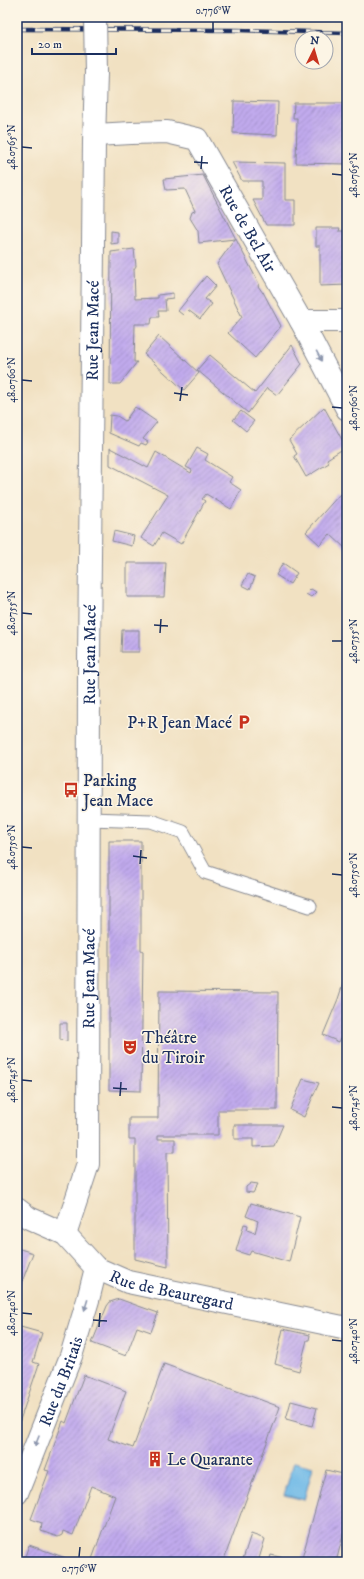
<svg xmlns="http://www.w3.org/2000/svg" width="364" height="1579" viewBox="0 0 364 1579" font-family="'IM FELL DW Pica',serif">
  <style>
    .water { fill: #6eb9e7; stroke: #4474a2 }
    .building { fill: url(#building-hatch) }
    .lines { fill: none; stroke-linecap: round; stroke-linejoin: round }
    .lane-casing { stroke: #868890; stroke-width: 15 }
    .street-casing { stroke: #868890; stroke-width: 24 }
    .secondary-casing { stroke: #868890; stroke-width: 24 }
    .lane { stroke: #fff; stroke-width: 13 }
    .street { stroke: #fff; stroke-width: 22 }
    .secondary { stroke: #fff; stroke-width: 22 }
    .rail-casing { stroke: #1b2f5e; stroke-width: 4.5 }
    .rail { stroke: #fcf5e5; stroke-width: 3; stroke-dasharray: 9; stroke-linecap: butt }
    .secondary-bridge-casing { stroke: #868890; stroke-width: 24; stroke-linecap: butt }
    .secondary-bridge { stroke: #fff; stroke-width: 22 }
    .oneway { fill: #8d97ae }
    .ticks { fill: none; stroke: #1b2f5e; stroke-width: 1.5 }
    .labels { text-anchor: middle; stroke-width: 3; stroke-linejoin: round; paint-order: stroke }
    .street-label { font-size: 17px; fill: #1b2f5e; stroke: #fcf5e5 }
    .poi-label { font-size: 17px; fill: #1b2f5e; stroke: #fcf5e5; text-anchor: start }
    .neatline { fill: none; stroke: #1b2f5e; stroke-width: 1.5 }
    .ticks-label { font-size: 10px; text-anchor: middle; fill: #1b2f5e }
  </style>
  <defs>
    <pattern id="building-hatch" width="6" height="6" patternUnits="userSpaceOnUse"><rect width="6" height="6" fill="#c1aaed"/><path d="M-1 1l2-2M0 6l6-6M5 7l2-2" fill="none" stroke="#9c8bc3"/></pattern>
  </defs>
  <rect width="100%" height="100%" fill="#fcf5e5"/>
  <filter id="ink" filterUnits="userSpaceOnUse"><feTurbulence type="fractalNoise" baseFrequency=".025" numOctaves="2"/><feDisplacementMap in="SourceGraphic" scale="8" xChannelSelector="R" yChannelSelector="G"/><feConvolveMatrix kernelMatrix="1 2 1 2 8 2 1 2 1" color-interpolation-filters="sRGB"/></filter>
  <filter id="wash" filterUnits="userSpaceOnUse"><feTurbulence type="fractalNoise" baseFrequency=".012" numOctaves="4" result="noise"/><feDisplacementMap in="SourceGraphic" scale="16" xChannelSelector="R" yChannelSelector="G"/><feGaussianBlur stdDeviation="0.9" result="paint"/><feColorMatrix in="noise" values="0 0 0 0 0 0 0 0 0 0 0 0 0 0 0 0 0 1.4 0 .05"/><feComposite in="paint" operator="in"/></filter>
  <g filter="url(#wash)">
    <rect width="100%" height="100%" fill="#f1e1c2"/>
    <polygon class="water" points="294,1462 313,1467 304,1500 284,1495"/>
    <g id="blocks">
      <g class="building">
        <polygon points="234,101 278,102 277,135 233,133"/>
        <polygon points="294,103 347,103 347,164 296,163 297,118 293,118"/>
        <polygon points="232,162 285,163 285,200 295,200 295,225 266,225 253,200 262,200 262,181 242,181"/>
        <polygon points="203,175 259,284 258,286 263,293 263,292 281,326 255,358 228,333 242,317 217,264 235,239 199,243 198,231 190,218 192,212 195,211 185,189 166,190 164,179"/>
        <polygon points="316,228 340,228 339,231 347,231 347,285 320,286 320,246 316,246"/>
        <polygon points="111,231 118,232 118,243 111,244"/>
        <polygon points="134,249 136,266 134,269 135,299 158,298 158,295 173,293 173,298 165,299 166,311 158,311 159,317 152,317 151,324 135,324 134,362 137,362 120,384 110,384 111,252"/>
        <polygon points="206,276 216,286 205,299 212,304 200,319 188,310 183,315 178,311"/>
        <polygon points="159,336 199,373 184,390 144,354"/>
        <polygon points="292,345 302,364 277,395 267,388 248,413 197,370 210,355 255,393"/>
        <polygon points="135,407 157,422 143,439 148,442 146,445 141,443 139,446 109,433 110,415 117,416 125,421"/>
        <polygon points="324,407 346,447 327,459 329,463 306,477 294,456 297,454 289,440"/>
        <polygon points="241,411 254,421 246,431 233,420"/>
        <polygon points="110,448 148,468 156,452 191,473 192,470 186,467 197,448 208,454 205,460 232,477 229,482 241,490 231,509 206,494 202,499 205,501 181,544 162,533 154,546 141,538 168,495 110,465"/>
        <polygon points="340,494 347,500 346,549 330,534 320,545 306,532"/>
        <polygon points="114,531 134,536 132,546 112,541"/>
        <polygon points="127,563 166,563 164,597 127,597"/>
        <polygon points="283,563 297,573 290,584 276,575"/>
        <polygon points="248,574 255,577 250,589 242,585"/>
        <polygon points="311,589 316,592 311,597 306,594"/>
        <polygon points="122,630 139,630 139,652 121,652"/>
        <polygon points="109,841 141,841 141,950 143,951 141,1091 109,1090"/>
        <polygon points="344,981 347,982 347,1024 339,1042 323,1035 338,999"/>
        <polygon points="159,991 278,992 277,1110 218,1110 218,1135 158,1135 158,1139 175,1139 175,1152 167,1152 168,1267 135,1259 135,1139 129,1139 129,1118 158,1118"/>
        <polygon points="60,1023 67,1023 67,1041 60,1040"/>
        <polygon points="303,1079 319,1083 304,1117 290,1110"/>
        <polygon points="234,1125 283,1125 274,1146 253,1147 253,1139 234,1139"/>
        <polygon points="251,1183 258,1184 253,1193 246,1192 246,1187"/>
        <polygon points="251,1203 300,1217 289,1262 251,1251 249,1255 236,1251 244,1224 248,1225 247,1230 255,1233 258,1221 246,1216"/>
        <polygon points="17,1248 33,1253 17,1295"/>
        <polygon points="119,1299 158,1313 151,1332 137,1327 126,1356 92,1343 107,1306 110,1302"/>
        <polygon points="17,1326 42,1333 33,1362 39,1364 17,1429"/>
        <polygon points="283,1329 310,1335 309,1340 307,1340 299,1371 275,1364"/>
        <polygon points="164,1364 280,1407 223,1562 91,1562 115,1496 91,1486 73,1535 63,1531 62,1535 58,1537 41,1531 42,1523 31,1519 49,1471 45,1470 63,1421 66,1423 84,1375 126,1391 108,1439 133,1448"/>
        <polygon points="291,1401 317,1408 312,1426 286,1419"/>
        <polygon points="326,1470 347,1475 347,1520 336,1562 301,1562"/>
        <polygon points="251,1534 265,1539 258,1562 242,1562"/>
        <polygon points="29,1545 66,1558 64,1562 23,1562"/>
        <polygon points="271,1555 296,1561 296,1562 269,1562"/>
      </g>
    </g>
  </g>
  <g filter="url(#ink)">
    <use href="#blocks" fill-opacity="0" stroke="#868890" stroke-width="1"/>
    <g class="lines">
      <g class="lane-casing">
        <polyline id="lane" points="89,819 151,821 183,832 205,872 310,906"/>
      </g>
      <g class="street-casing">
        <g id="street">
          <path id="s1" d="M95,135L131,133L167,132L197,139L301,321L347,409"/>
          <polyline points="301,321 347,321"/>
          <path id="s2" d="M17,1493L71,1356L88,1300L96,1268L128,1282L347,1328"/>
        </g>
      </g>
      <g class="secondary-casing">
        <g id="secondary">
          <polyline points="17,1209 29,1218 65,1234 96,1268"/>
          <path id="s3" d="M65,1234L88,1164L89,661L94,141L96,73"/>
        </g>
      </g>
      <use href="#lane" class="lane"/>
      <use href="#street" class="street"/>
      <use href="#secondary" class="secondary"/>
      <g class="rail-casing">
        <g id="rail">
          <polyline points="320,17 347,18"/>
          <polyline points="17,29 238,30 347,33"/>
        </g>
      </g>
      <use href="#rail" class="rail"/>
      <g class="secondary-bridge-casing">
        <polyline id="secondary-bridge" points="95,17 96,73"/>
      </g>
      <use href="#secondary-bridge" class="secondary-bridge"/>
    </g>
    <defs><path id="oneway-solid" d="M-6-.8H1V-3.2L6.5 0L1 3.2V.8H-6Z"/></defs>
    <g class="oneway">
      <use href="#oneway-solid" transform="translate(319 356) rotate(62)"/>
      <use href="#oneway-solid" transform="translate(86 1305) rotate(107)"/>
      <use href="#oneway-solid" transform="translate(37 1441) rotate(112)"/>
    </g>
  </g>
  <path class="ticks" d="M213,32V22M22,147L32,148M194,162L208,163M201,169L202,156M332,174L342,175M22,380L32,381M174,393L188,395M180,401L182,387M332,407L342,408M22,613L32,614M154,625L168,626M160,633L161,619M332,641H342M22,847L32,848M133,856L147,858M140,864L141,850M332,874L342,875M22,1080L32,1081M113,1088L127,1089M120,1096L121,1082M332,1107L342,1108M22,1313L32,1314M93,1320L107,1321M99,1327L100,1313M332,1340L342,1341M79,1557L80,1547"/>
  <defs>
    <g id="parking-bare" transform="scale(1.2)"><path d="M-3.5-5.5H1a3.5 3.5 0 0 1 0 7H-1V5.5H-3.5ZM-1-3.4V-.6H.8a1.4 1.4 0 0 0 0-2.8Z" fill="#c8321e" stroke="#fcf5e5" stroke-width="2.5" paint-order="stroke"/></g>
    <g id="bus-bare" transform="scale(1.2)"><path d="M-5-6H5V4H4V6H2V4H-2V6H-4V4H-5ZM-3.5-4V0h7V-4ZM-3.5 1.2v1.5H-2V1.2ZM2 1.2v1.5H3.5V1.2Z" fill="#c8321e" stroke="#fcf5e5" stroke-width="2.5" paint-order="stroke"/></g>
    <g id="theatre-bare" transform="scale(1.2)"><path d="M-5-5.5Q0-4 5-5.5V0Q5 5 0 6Q-5 5-5 0ZM-3.3-2.5H-1v1.5H-3.3ZM1-2.5H3.3v1.5H1ZM-2.8 1Q0 5.5 2.8 1Z" fill="#c8321e" stroke="#fcf5e5" stroke-width="2.5" paint-order="stroke"/></g>
    <g id="building-bare" transform="scale(1.2)"><path d="M-4-6H4V6H1V3H-1V6H-4ZM-2.5-4.3h1.7v1.8h-1.7ZM.8-4.3h1.7v1.8H.8ZM-2.5-1h1.7V.8h-1.7ZM.8-1h1.7V.8H.8Z" fill="#c8321e" stroke="#fcf5e5" stroke-width="2.5" paint-order="stroke"/></g>
  </defs>
  <g fill-rule="evenodd">
    <use href="#parking-bare" x="244" y="722"/>
    <use href="#bus-bare" x="71" y="790"/>
    <use href="#theatre-bare" x="130" y="1047"/>
    <use href="#building-bare" x="155" y="1459"/>
  </g>
  <g class="labels">
    <g class="street-label">
      <text dy="6" stroke="none"><textPath href="#s1" startOffset="206">Rue de Bel Air</textPath></text>
      <text dy="6" stroke="none"><textPath href="#s3" startOffset="907">Rue Jean Macé</textPath></text>
      <text dy="6" stroke="none"><textPath href="#s3" startOffset="583">Rue Jean Macé</textPath></text>
      <text dy="6" stroke="none"><textPath href="#s3" startOffset="259">Rue Jean Macé</textPath></text>
      <text dy="6" stroke="none"><textPath href="#s2" startOffset="318">Rue de Beauregard</textPath></text>
      <text dy="6" stroke="none"><textPath href="#s2" startOffset="120">Rue du Britais</textPath></text>
    </g>
    <g class="poi-label">
      <text x="232" y="728" text-anchor="end">P+R Jean Macé</text>
      <text x="83" y="786">Parking<tspan x="83" dy="20">Jean Mace</tspan></text>
      <text x="142" y="1043">Théâtre<tspan x="142" dy="20">du Tiroir</tspan></text>
      <text x="167" y="1465">Le Quarante</text>
    </g>
  </g>
  <rect width="364" height="1579" fill="none" stroke="#fcf5e5" stroke-width="44"/>
  <g transform="translate(314 50) rotate(5)"><circle r="19" fill="#fcf5e5" stroke="#a2a6af"/>
  <path d="M0-3L7 15L0 10L-7 15Z" fill="#c8321e"/>
  <text y="-6" font-size="11" font-weight="bold" text-anchor="middle" fill="#1b2f5e">N</text>
  </g>
  <path d="M32 48v6h84v-6" fill="none" stroke="#1b2f5e" stroke-width="2"/>
  <text x="38" y="48" font-size="12" fill="#1b2f5e" stroke="#fcf5e5" stroke-width="3" paint-order="stroke">20 m</text>
  <rect x="22" y="22" width="320" height="1535" class="neatline"/>
  <g class="ticks-label">
    <text x="213" y="14">0.776°W</text>
    <text transform="translate(11 147) rotate(-90)" y="4">48.0765°N</text>
    <text transform="translate(353 175) rotate(-90)" y="4">48.0765°N</text>
    <text transform="translate(11 380) rotate(-90)" y="4">48.0760°N</text>
    <text transform="translate(353 408) rotate(-90)" y="4">48.0760°N</text>
    <text transform="translate(11 613) rotate(-90)" y="4">48.0755°N</text>
    <text transform="translate(353 641) rotate(-90)" y="4">48.0755°N</text>
    <text transform="translate(11 847) rotate(-90)" y="4">48.0750°N</text>
    <text transform="translate(353 875) rotate(-90)" y="4">48.0750°N</text>
    <text transform="translate(11 1080) rotate(-90)" y="4">48.0745°N</text>
    <text transform="translate(353 1108) rotate(-90)" y="4">48.0745°N</text>
    <text transform="translate(11 1313) rotate(-90)" y="4">48.0740°N</text>
    <text transform="translate(353 1341) rotate(-90)" y="4">48.0740°N</text>
    <text x="79" y="1572">0.776°W</text>
  </g>
</svg>
